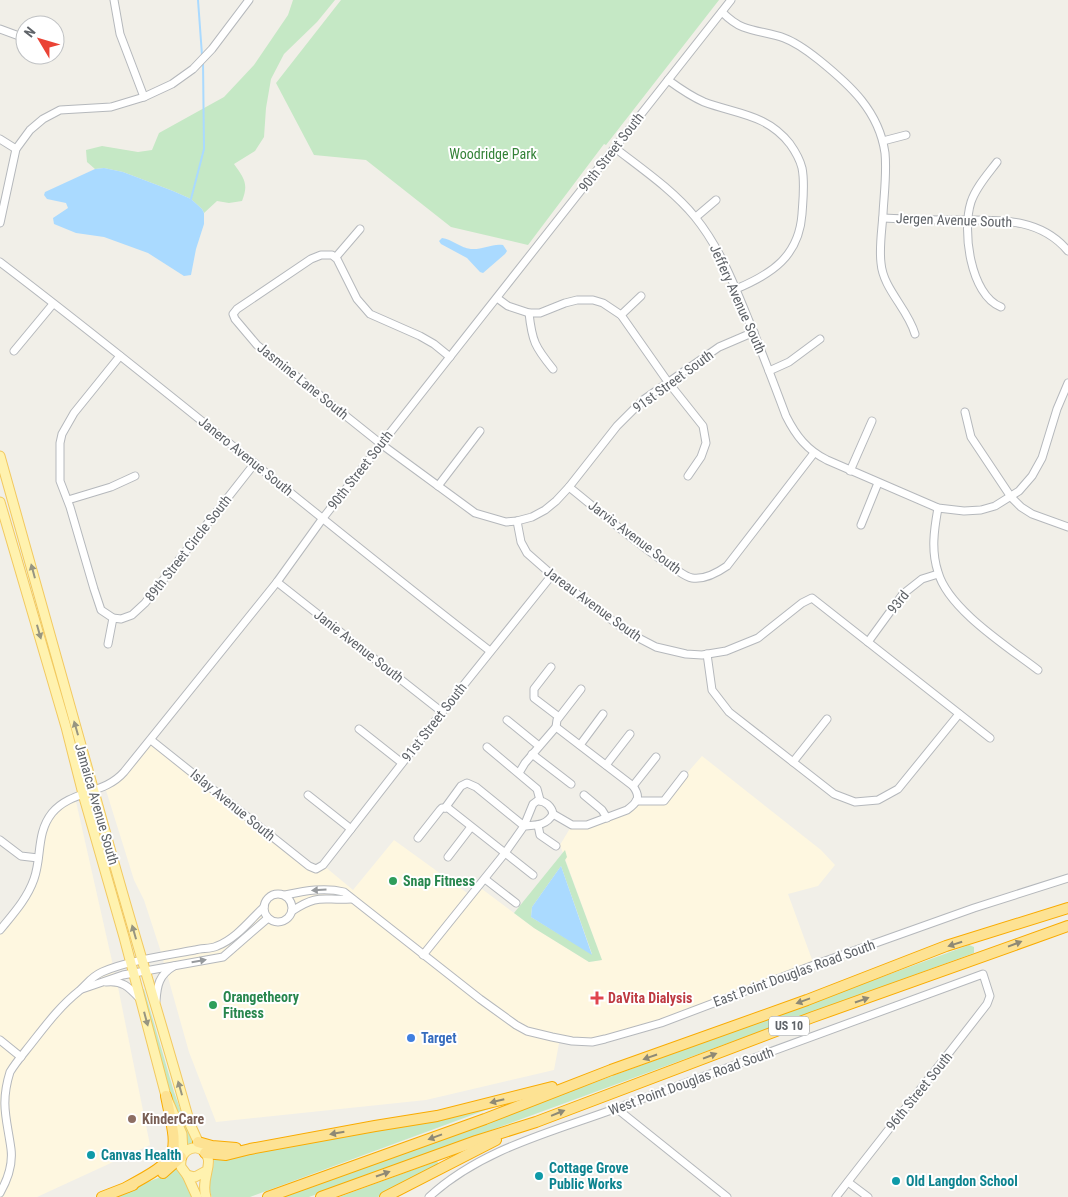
<svg xmlns="http://www.w3.org/2000/svg" width="1068" height="1197" viewBox="0 0 1068 1197" font-family="'Roboto Condensed',sans-serif">
  <style>
    .commercial { fill: #fef7e0 }
    .green { fill: #c5e8c5; fill-rule: evenodd }
    .water { fill: #aadaff }
    .lines { fill: none; stroke-linecap: round; stroke-linejoin: round }
    .stream { stroke: #aadaff; stroke-width: 2 }
    .minor-casing { stroke: #b5b8bc; stroke-width: 9 }
    .major-casing { stroke: #f2c960; stroke-width: 11 }
    .highway-casing { stroke: #f9ab00; stroke-width: 12 }
    .minor { stroke: #fff; stroke-width: 7 }
    .major { stroke: #fff2af; stroke-width: 9 }
    .highway { stroke: #fde293; stroke-width: 10 }
    .oneway { fill: #979581 }
    .oneway2 { fill: #979a9d }
    .oneway3 { fill: #8e8975 }
    .leisure-dot { fill: #2e9e5b; stroke: #fff; stroke-width: 2 }
    .health-dot { fill: #e0444e; stroke: #fff; stroke-width: 2 }
    .shop-dot { fill: #3f7fe0; stroke: #fff; stroke-width: 2 }
    .education-dot { fill: #8d6e63; stroke: #fff; stroke-width: 2 }
    .culture-dot { fill: #0f9aa8; stroke: #fff; stroke-width: 2 }
    .labels { text-anchor: middle; stroke-width: 4; stroke-linejoin: round; paint-order: stroke }
    .shield { fill: #fff; stroke: #8f9295; stroke-width: 1 }
    .shield-label { font-size: 12px; font-weight: bold; fill: #5f6368 }
    .street-label { font-size: 14px; fill: #5f6368; stroke: #fff }
    .park-label { font-size: 14px; fill: #348238; stroke: #fff }
    .leisure-label { font-size: 14px; font-weight: bold; fill: #27864d; stroke: #fff; text-anchor: start }
    .health-label { font-size: 14px; font-weight: bold; fill: #be3a42; stroke: #fff; text-anchor: start }
    .shop-label { font-size: 14px; font-weight: bold; fill: #366cbe; stroke: #fff; text-anchor: start }
    .education-label { font-size: 14px; font-weight: bold; fill: #785e54; stroke: #fff; text-anchor: start }
    .culture-label { font-size: 14px; font-weight: bold; fill: #0d838f; stroke: #fff; text-anchor: start }
  </style>
  <rect width="100%" height="100%" fill="#f1efe8"/>
  <g class="commercial">
    <polygon points="151,740 309,866 323,865 353,890 394,840 470,895 478,886 534,928 589,962 602,960 560,845 572,825 607,818 636,801 661,803 702,756 821,850 835,865 818,886 788,894 814,965 696,1010 605,1039 560,1038 554,1070 426,1100 216,1122 189,1052 160,949 144,900 134,880 105,787"/>
    <polygon points="75,797 119,992 150,1145 37,1197 0,1197 0,930 27,894 44,824"/>
  </g>
  <g class="green">
    <path d="M293,0H335L317,22L284,54L271,79L266,108L264,137L255,151L234,164C244,178 249,184 242,201L229,203L217,201L204,213L202,209L191,199L173,191L123,172L104,168L95,169L87,162L86,150L102,146L138,152L152,150L159,133L224,97L254,65L288,15Z"/>
    <polygon points="341,0 719,0 606,145 604,144 528,245 451,227 366,160 314,155 276,83"/>
    <path d="M565,850L567,857L565,860L602,960L589,962L534,928L514,913ZM561,866L592,954L531,917L532,907Z"/>
    <polygon points="969,945 974,947 974,953 309,1197 283,1197"/>
    <polygon points="142,989 144,989 174,1092 193,1144 186,1146 170,1093"/>
    <path d="M502,1104L250,1197H212C205,1184 214,1172 214,1158Z"/>
    <polygon points="437,1161 439,1165 378,1197 339,1197"/>
    <path d="M177,1166C180,1177 189,1184 192,1197H110L163,1176Z"/>
  </g>
  <g class="water">
    <polygon points="104,168 123,172 173,191 191,199 202,209 204,213 204,224 196,249 191,275 184,276 148,253 104,237 76,233 54,224 53,218 68,208 66,203 47,199 44,195 45,192 95,169"/>
    <path d="M442,238C452,239 460,248 471,249C482,250 493,243 503,245L507,251L505,254L483,273L480,272L467,258L441,244L439,241Z"/>
    <polygon points="561,866 592,955 531,917 532,907"/>
  </g>
  <g class="lines">
    <g class="stream">
      <polyline points="198,0 202,55"/>
      <polyline points="191,199 204,149 203,62"/>
    </g>
    <g class="minor-casing">
      <g id="minor">
        <polyline points="114,0 120,34 144,97"/>
        <path d="M722,12C728,18 735,24 743,27C756,32 771,33 784,38C795,42 809,52 819,60C850,85 879,111 885,153C887,173 884,194 883,214C882,230 879,247 881,263C883,289 908,309 915,334"/>
        <polyline points="0,29 19,36"/>
        <path d="M668,80C679,88 690,96 704,102C736,114 767,114 790,144C795,151 800,160 802,168C805,183 803,199 802,214C799,256 772,274 736,289"/>
        <polyline points="0,139 16,149"/>
        <polyline points="883,141 906,135"/>
        <path d="M615,148C642,169 673,190 695,217C720,248 734,284 749,321C762,352 774,384 786,416C796,436 807,450 827,460L938,508L964,511L981,510L995,506L1019,491L1032,476L1042,458L1057,409L1068,383"/>
        <path d="M997,162C988,174 976,187 971,202C962,230 970,295 1001,307"/>
        <polyline points="696,217 716,200"/>
        <path d="M883,218C905,219 927,220 949,220C991,221 1037,214 1068,251"/>
        <polyline points="0,223 16,149 30,130 43,119 60,110 111,107 144,97 172,84 193,69 212,49 249,0"/>
        <polyline points="336,257 360,229"/>
        <path d="M0,262C166,388 325,524 490,651"/>
        <polyline points="497,298 508,306 529,313 540,313 565,303 577,300 593,300 603,303 621,315 668,382 703,426 706,443 701,457 688,476"/>
        <path d="M529,313C532,341 535,347 553,369"/>
        <polyline points="621,315 641,296"/>
        <polyline points="14,351 53,304"/>
        <polyline points="120,356 74,413 62,434 60,443 60,481 70,507 94,589 101,610 113,618 121,619 132,615 145,603 255,463"/>
        <polyline points="450,357 434,344 420,336 370,314 357,299 337,259 332,255 321,255 311,259 237,309 233,314 235,319 257,345 381,444 475,513 506,522 517,521 532,517 545,510 556,501 569,487 617,426 643,400 719,347 754,332"/>
        <polyline points="769,371 789,362 820,339"/>
        <polyline points="965,412 971,437 1011,497 1021,507 1032,514 1068,527"/>
        <polyline points="850,471 872,421"/>
        <polyline points="438,486 480,431"/>
        <path d="M569,487C603,514 637,545 675,569C680,572 686,577 692,578C705,580 717,573 727,566L814,453"/>
        <polyline points="68,500 111,487 135,476"/>
        <path d="M938,508C934,530 931,551 938,572C948,609 1008,647 1038,670"/>
        <polyline points="517,521 521,542 527,553 552,575 629,633 656,647 686,654 702,655 726,651 758,638 802,603 812,598 990,738"/>
        <polyline points="861,525 878,483"/>
        <polyline points="277,582 442,712"/>
        <polyline points="868,642 903,594 922,579 938,574"/>
        <polyline points="108,644 113,618"/>
        <polyline points="707,654 712,690 729,712 834,794 855,802 878,800 898,789 959,714"/>
        <polyline points="551,667 534,689 534,698 559,717"/>
        <polyline points="507,720 539,746"/>
        <polyline points="359,729 402,763"/>
        <polyline points="151,740 309,866 316,869 323,865 442,712 552,575"/>
        <polyline points="580,745 603,714"/>
        <polyline points="487,747 537,789 540,800"/>
        <polyline points="532,754 571,784"/>
        <polyline points="793,762 827,719"/>
        <polyline points="606,765 630,734"/>
        <polyline points="519,773 525,763 556,727 557,720 581,689"/>
        <polyline points="633,786 656,757"/>
        <polyline points="308,795 351,829"/>
        <polyline points="584,795 602,810 607,818"/>
        <polyline points="636,801 664,801 684,775"/>
        <path d="M553,814L572,825H587L627,810C638,802 641,797 633,786L556,727"/>
        <polyline points="538,825 540,835 556,846"/>
        <polyline points="418,838 440,810 442,808 448,808 533,875"/>
        <polyline points="0,840 21,856 38,858"/>
        <polyline points="448,857 471,827"/>
        <polyline points="485,879 516,903"/>
        <circle cx="278" cy="908" r="14"/>
        <path d="M285,895C305,891 324,887 344,892L480,999L516,1025L527,1031L552,1037L572,1041L592,1042L605,1039L661,1023L814,965L974,908L1068,878"/>
        <path d="M292,911C319,893 323,901 351,899"/>
        <path d="M0,930C13,914 27,899 34,879C42,857 36,833 52,813C71,790 104,795 124,772L277,582L323,518L731,0"/>
        <path d="M423,955L505,853L524,826L533,804L537,801C545,800 552,807 553,814C546,826 536,825 524,826L476,787L467,783L461,786L445,808"/>
        <path d="M106,982C122,980 129,987 139,998"/>
        <polyline points="82,989 123,975 223,957 268,918"/>
        <path d="M156,1001C157,985 159,975 174,966"/>
        <polyline points="0,1040 21,1057"/>
        <polyline points="616,1108 727,1197"/>
        <polyline points="848,1182 868,1197"/>
        <path d="M0,1193C8,1179 13,1165 11,1149C7,1119 0,1104 10,1072C16,1062 24,1053 31,1044C46,1025 60,1006 79,991C88,983 91,977 102,972C126,961 168,955 195,950C202,948 211,949 217,946C236,939 250,920 264,907"/>
        <path d="M429,1197C481,1149 552,1132 617,1108C739,1063 861,1018 983,974L990,996L987,1004C937,1069 886,1132 836,1197"/>
      </g>
    </g>
    <g class="major-casing">
      <g id="major">
        <path d="M0,456C37,586 72,716 109,845C135,939 164,1031 190,1124L201,1148"/>
        <polyline points="0,502 66,727 83,794 124,937 166,1096 182,1134 183,1153"/>
        <path d="M206,1171L195,1177L187,1175L181,1167C178,1148 201,1140 208,1158C211,1167 201,1181 206,1197"/>
        <polyline points="187,1175 197,1197"/>
      </g>
    </g>
    <g class="highway-casing">
      <g id="highway">
        <polyline points="198,1142 212,1146 236,1148"/>
        <polyline points="205,1153 226,1155 250,1149 375,1126 437,1116 552,1087"/>
        <polyline points="163,1173 181,1157"/>
        <path d="M127,1187C183,1157 178,1155 166,1096"/>
        <polyline points="102,1197 133,1185"/>
        <polyline points="268,1197 485,1119 611,1070 807,1000 946,946 1068,908"/>
        <polyline points="321,1197 476,1141 536,1122 813,1017 1068,926"/>
        <polyline points="385,1197 496,1140"/>
      </g>
    </g>
    <use href="#minor" class="minor"/>
    <use href="#major" class="major"/>
    <use href="#highway" class="highway"/>
  </g>
  <defs><path id="oneway-solid" d="M-6-.8H1V-3.2L6.5 0L1 3.2V.8H-6Z" transform="scale(1.25)"/></defs>
  <g class="oneway">
    <use href="#oneway-solid" transform="translate(33 571) rotate(-105)"/>
    <use href="#oneway-solid" transform="translate(39 632) rotate(74)"/>
    <use href="#oneway-solid" transform="translate(76 728) rotate(-106)"/>
    <use href="#oneway-solid" transform="translate(134 932) rotate(-106)"/>
    <use href="#oneway-solid" transform="translate(146 1019) rotate(75)"/>
    <use href="#oneway-solid" transform="translate(180 1088) rotate(-106)"/>
  </g>
  <g class="oneway2">
    <use href="#oneway-solid" transform="translate(319 890) rotate(177)"/>
    <use href="#oneway-solid" transform="translate(199 961) rotate(-10)"/>
  </g>
  <g class="oneway3">
    <use href="#oneway-solid" transform="translate(955 944) rotate(163)"/>
    <use href="#oneway-solid" transform="translate(1015 944) rotate(-21)"/>
    <use href="#oneway-solid" transform="translate(862 1000) rotate(-19)"/>
    <use href="#oneway-solid" transform="translate(803 1001) rotate(160)"/>
    <use href="#oneway-solid" transform="translate(710 1056) rotate(-21)"/>
    <use href="#oneway-solid" transform="translate(650 1057) rotate(161)"/>
    <use href="#oneway-solid" transform="translate(497 1101) rotate(166)"/>
    <use href="#oneway-solid" transform="translate(558 1113) rotate(-22)"/>
    <use href="#oneway-solid" transform="translate(337 1133) rotate(170)"/>
    <use href="#oneway-solid" transform="translate(435 1137) rotate(160)"/>
    <use href="#oneway-solid" transform="translate(383 1174) rotate(-19)"/>
  </g>
  <g class="leisure-dot">
    <circle cx="393" cy="881" r="5"/>
    <circle cx="213" cy="1005" r="5"/>
  </g>
  <path class="health-dot" d="M594.5 990.5h5v5h5v5h-5v5h-5v-5h-5v-5h5z"/>
  <circle class="shop-dot" cx="411" cy="1038" r="5"/>
  <circle class="education-dot" cx="132" cy="1119" r="5"/>
  <g class="culture-dot">
    <circle cx="91" cy="1155" r="5"/>
    <circle cx="539" cy="1176" r="5"/>
    <circle cx="896" cy="1181" r="5"/>
  </g>
  <g class="labels">
    <rect class="shield" x="769" y="1016.5" width="40" height="19" rx="4"/>
    <g class="shield-label">
      <text x="789" y="1030">US 10</text>
    </g>
    <g class="street-label">
      <text transform="translate(611 152) rotate(-52)" y="5">90th Street South</text>
      <text transform="translate(954 220) rotate(2)" y="5">Jergen Avenue South</text>
      <text transform="translate(738 299) rotate(66)" y="5">Jeffery Avenue South</text>
      <text transform="translate(303 381) rotate(39)" y="5">Jasmine Lane South</text>
      <text transform="translate(673 381) rotate(-36)" y="5">91st Street South</text>
      <text transform="translate(246 456) rotate(39)" y="5">Janero Avenue South</text>
      <text transform="translate(360 470) rotate(-52)" y="5">90th Street South</text>
      <text transform="translate(635 537) rotate(37)" y="5">Jarvis Avenue South</text>
      <text transform="translate(188 548) rotate(-52)" y="5">89th Street Circle South</text>
      <text transform="translate(898 602) rotate(-51)" y="5">93rd</text>
      <text transform="translate(593 604) rotate(36)" y="5">Jareau Avenue South</text>
      <text transform="translate(359 646) rotate(38)" y="5">Janie Avenue South</text>
      <text transform="translate(434 722) rotate(-52)" y="5">91st Street South</text>
      <text transform="translate(97 804) rotate(74)" y="5">Jamaica Avenue South</text>
      <text transform="translate(233 805) rotate(39)" y="5">Islay Avenue South</text>
      <text transform="translate(794 973) rotate(-20)" y="5">East Point Douglas Road South</text>
      <text transform="translate(691 1081) rotate(-20)" y="5">West Point Douglas Road South</text>
      <text transform="translate(919 1091) rotate(-51)" y="5">96th Street South</text>
    </g>
    <g class="park-label">
      <text x="493" y="159">Woodridge Park</text>
    </g>
    <g class="leisure-label">
      <text x="403" y="886">Snap Fitness</text>
      <text x="223" y="1002">Orangetheory<tspan x="223" dy="16">Fitness</tspan></text>
    </g>
    <g class="health-label">
      <text x="608" y="1003">DaVita Dialysis</text>
    </g>
    <g class="shop-label">
      <text x="421" y="1043">Target</text>
    </g>
    <g class="education-label">
      <text x="142" y="1124">KinderCare</text>
    </g>
    <g class="culture-label">
      <text x="101" y="1160">Canvas Health</text>
      <text x="549" y="1173">Cottage Grove<tspan x="549" dy="16">Public Works</tspan></text>
      <text x="906" y="1186">Old Langdon School</text>
    </g>
  </g>
  <g transform="translate(40 40) rotate(308)"><circle r="24" fill="#ffffff" stroke="#bfc1c3"/>
  <path d="M0-4L9 19L0 12L-9 19Z" fill="#ea4335"/>
  <text y="-8" font-size="14" font-weight="bold" text-anchor="middle" fill="#5f6368">N</text>
  </g>
</svg>
